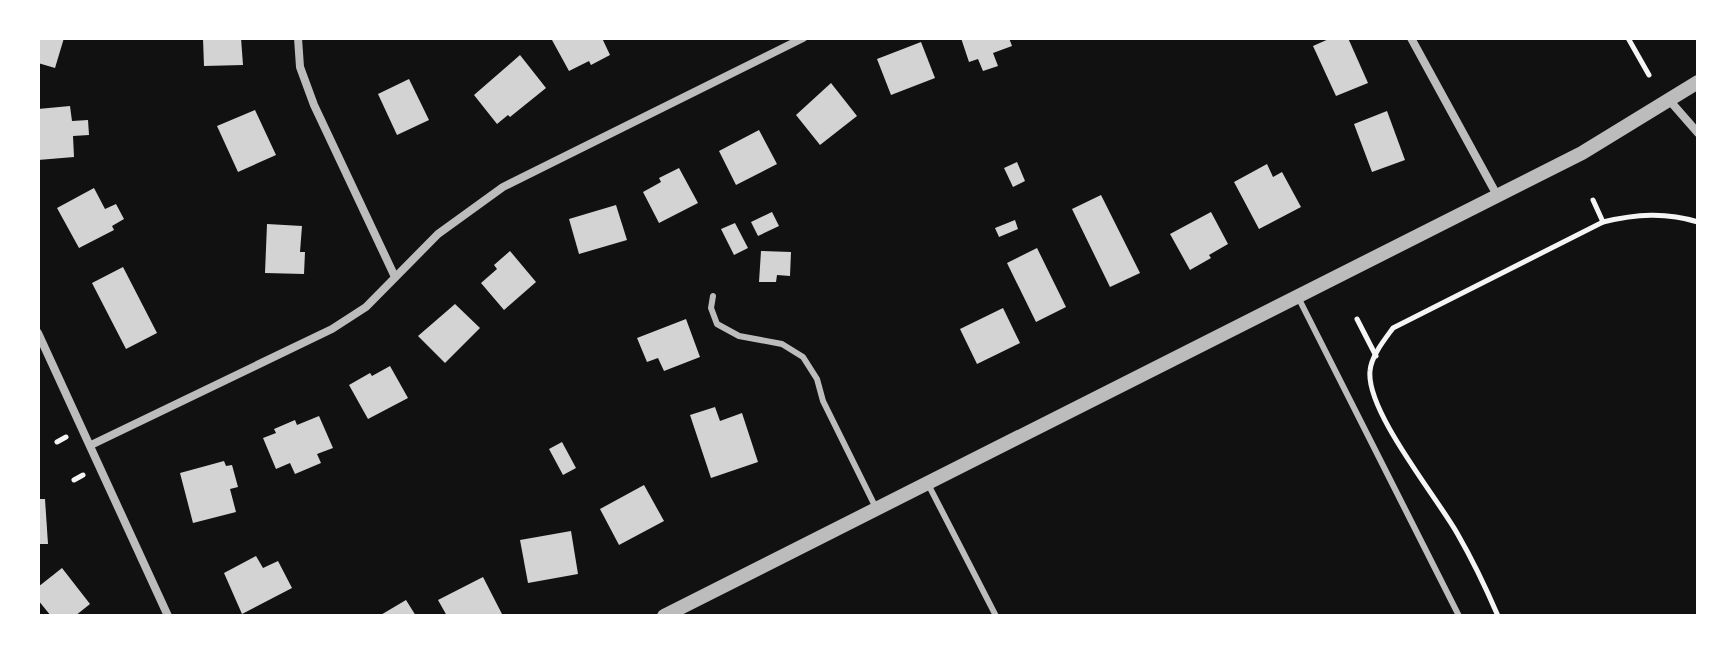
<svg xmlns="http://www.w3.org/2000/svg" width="1736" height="654" viewBox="0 0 1736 654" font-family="Poppins,sans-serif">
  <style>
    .building { fill: #d3d3d3 }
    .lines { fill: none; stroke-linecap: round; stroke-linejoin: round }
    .path { stroke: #f5f5f5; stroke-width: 5 }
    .service { stroke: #bcbcbc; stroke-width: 6 }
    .minor { stroke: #bcbcbc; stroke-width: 8 }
    .tertiary { stroke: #bcbcbc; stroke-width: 14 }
  </style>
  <rect width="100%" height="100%" fill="#111"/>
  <g class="building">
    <polygon points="38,38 64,38 55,68 38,63"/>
    <polygon points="203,38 241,38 243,65 204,66"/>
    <polygon points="556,38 602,38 610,55 591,65 589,61 569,71 552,40"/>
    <polygon points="961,38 1009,38 1012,46 993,53 998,66 983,71 978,59 969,62"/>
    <polygon points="1331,38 1348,38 1368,83 1336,96 1313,46"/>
    <polygon points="921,42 935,78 891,95 877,59"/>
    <polygon points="520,55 546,88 510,117 508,115 497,124 474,95"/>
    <polygon points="409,79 429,120 397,135 378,94"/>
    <polygon points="831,83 857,116 820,145 796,115"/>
    <polygon points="70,106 72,121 88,120 89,135 73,136 74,157 38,160 38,109"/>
    <polygon points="255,110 276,155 238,172 217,126"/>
    <polygon points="1387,111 1405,160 1372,172 1354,124"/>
    <polygon points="759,130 777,164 736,185 719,151"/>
    <polygon points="1017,162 1025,181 1013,187 1004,168"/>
    <polygon points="1267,164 1273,177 1282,172 1301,207 1259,229 1234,182"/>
    <polygon points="679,168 698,203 659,223 643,192 661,182 659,178"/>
    <polygon points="94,188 105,209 116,204 124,219 112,226 114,230 79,248 57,208"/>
    <polygon points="1101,195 1140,273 1110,287 1072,209"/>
    <polygon points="616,205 627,240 579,254 569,219"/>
    <polygon points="772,212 779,226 758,236 751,222"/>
    <polygon points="1211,212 1228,244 1209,255 1211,258 1190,270 1170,234"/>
    <polygon points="1015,220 1018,229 999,237 995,228"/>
    <polygon points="735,223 748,248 734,255 721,229"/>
    <polygon points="267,224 302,226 300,252 305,252 304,274 265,273"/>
    <polygon points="1037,248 1066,307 1036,322 1007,263"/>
    <polygon points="510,251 536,282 504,310 481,283 497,269 494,265"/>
    <polygon points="761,251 791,252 790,276 777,275 776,282 759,282"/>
    <polygon points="123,267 157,333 126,349 92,283"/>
    <polygon points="455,304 480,328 445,363 418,336"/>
    <polygon points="1003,308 1020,343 977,364 960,329"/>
    <polygon points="686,319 700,357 664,371 658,358 647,362 637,338"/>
    <polygon points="390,366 408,398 368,419 349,385 370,373 372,376"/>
    <polygon points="715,407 720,421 742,413 758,462 711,478 690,415"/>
    <polygon points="319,416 333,448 317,454 321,463 295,474 290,463 276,469 263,438 276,433 274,429 295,420 297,425"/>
    <polygon points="562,442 576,468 563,475 549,449"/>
    <polygon points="224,461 226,466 232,465 238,487 230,489 236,512 193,523 180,473"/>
    <polygon points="644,485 664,521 619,545 600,509"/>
    <polygon points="38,499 45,499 48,544 38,544"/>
    <polygon points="571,531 578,574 528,583 520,540"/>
    <polygon points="256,556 263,568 278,561 292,588 242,614 224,573"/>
    <polygon points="62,568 90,604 75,616 51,616 38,600 38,587"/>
    <polygon points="483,577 503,616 447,616 438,600"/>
    <polygon points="406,600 416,616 379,616"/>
  </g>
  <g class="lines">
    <g class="path">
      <polyline points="1628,38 1649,75"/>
      <polyline points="1593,200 1603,222"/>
      <polyline points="1357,319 1376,356"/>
      <polyline points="57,442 66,437"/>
      <polyline points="74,480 83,475"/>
      <path d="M1498,616C1486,588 1472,559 1457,533C1436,496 1366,411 1370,371C1371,356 1385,339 1393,328L1603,222C1636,214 1666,212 1698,222"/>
    </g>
    <g class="service">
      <polyline points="713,296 711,308 717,324 739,336 782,344 803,357 817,379 823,401 876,508"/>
      <polyline points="1298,297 1459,616"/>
      <polyline points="928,484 996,616"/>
    </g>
    <g class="minor">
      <polyline points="298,38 300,67 314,105 395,277"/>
      <polyline points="1411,38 1498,197"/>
      <polyline points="1670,101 1698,133"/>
      <polyline points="38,333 168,616"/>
      <polyline points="91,445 332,329 366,307 438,234 503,187 803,38"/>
    </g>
    <polyline class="tertiary" points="664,616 1582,153 1698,82"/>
  </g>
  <rect width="1736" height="654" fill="none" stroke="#ffffff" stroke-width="80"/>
</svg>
